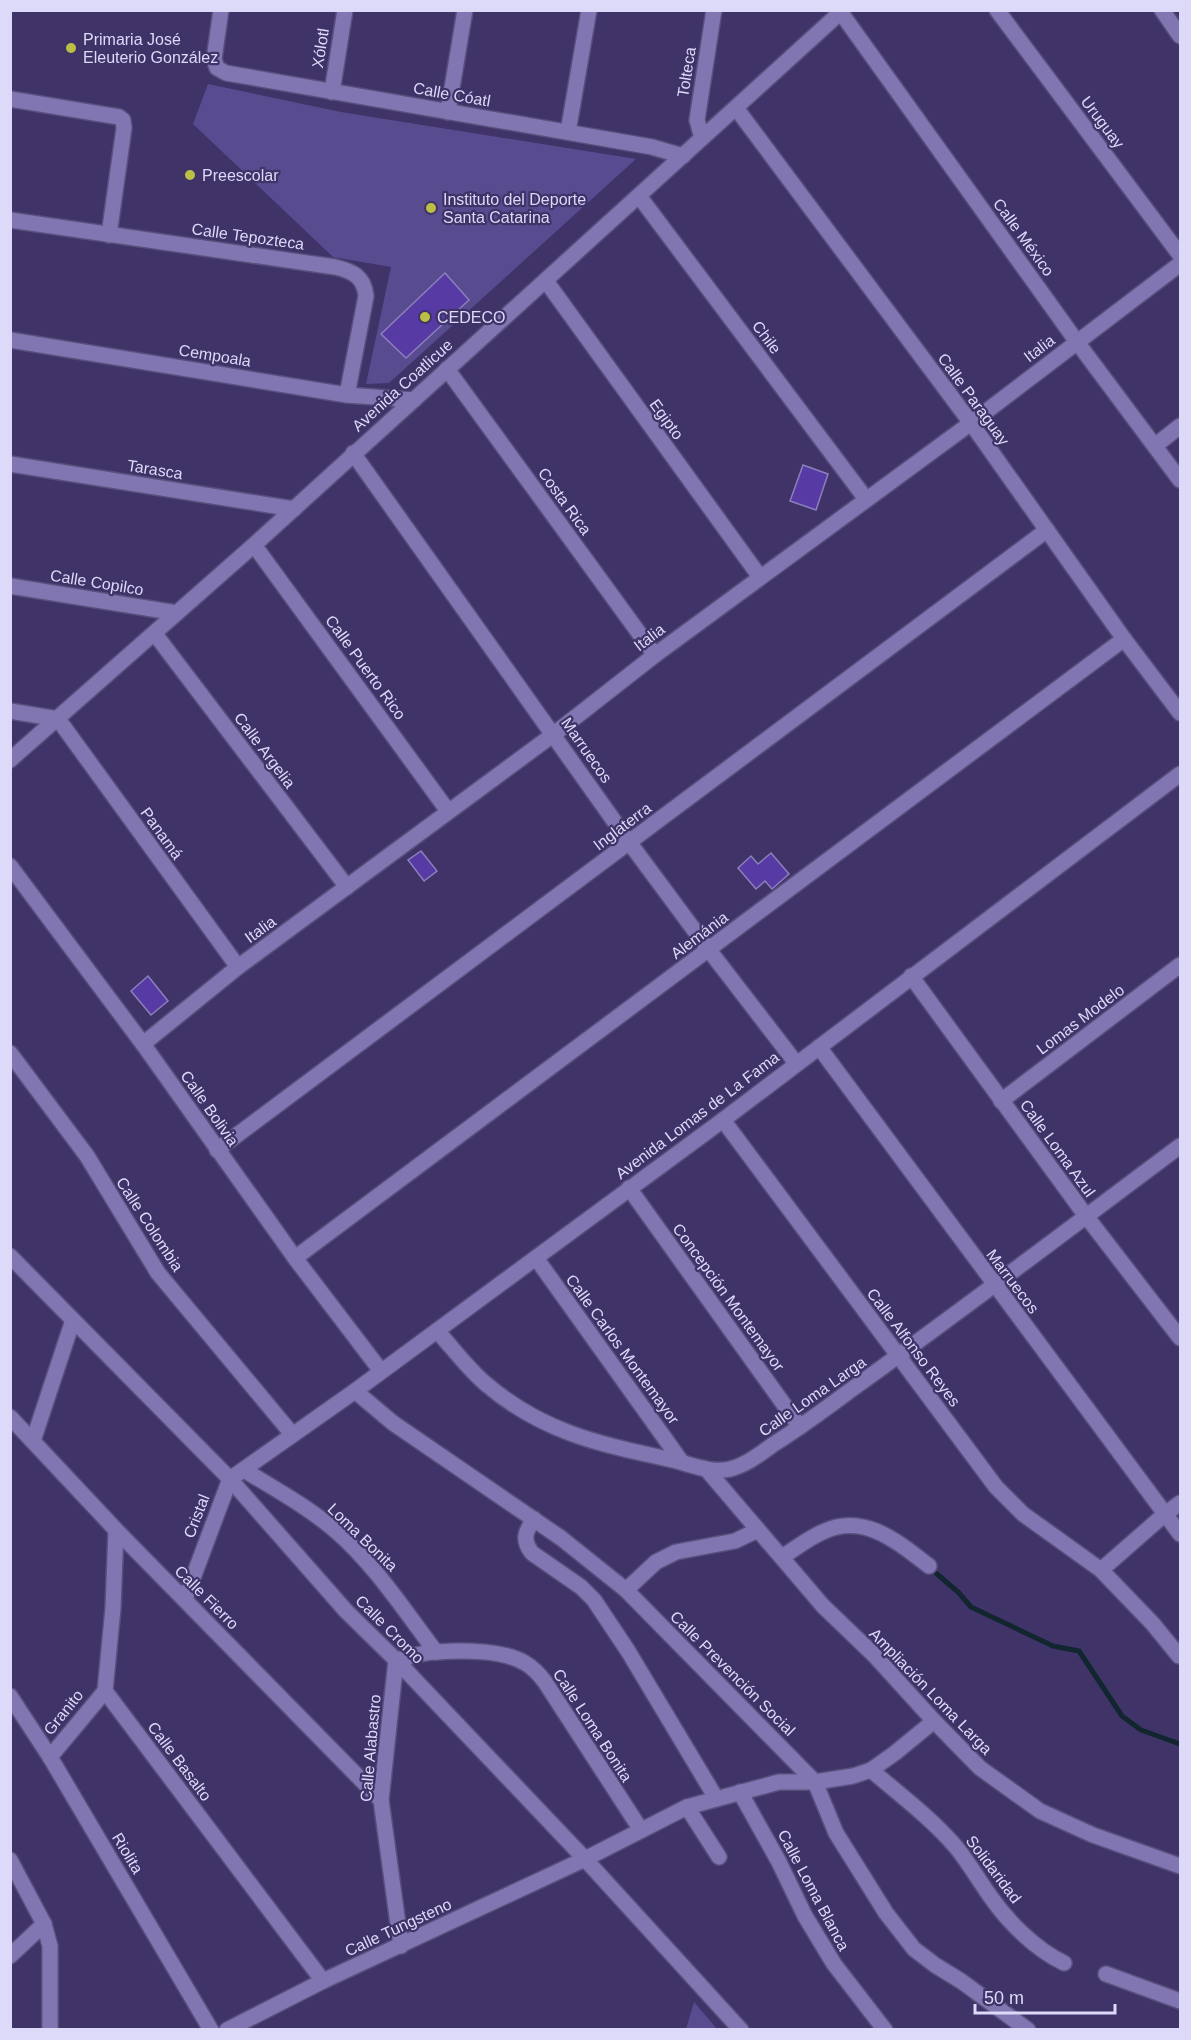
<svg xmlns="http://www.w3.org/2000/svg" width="1191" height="2040" viewBox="0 0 1191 2040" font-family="Helvetica,sans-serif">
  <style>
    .green { fill: #594b8f }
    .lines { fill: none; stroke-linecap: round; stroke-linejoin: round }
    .stream { stroke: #122630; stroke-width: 5 }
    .building { fill: #583aa4; stroke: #8a80bb; stroke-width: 1.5 }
    .minor-casing { stroke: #594f7c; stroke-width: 18 }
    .tertiary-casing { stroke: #594f7c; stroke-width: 18 }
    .minor { stroke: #8176b1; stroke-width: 15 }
    .tertiary { stroke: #8176b1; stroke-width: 15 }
    .poi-dot { fill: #bbc045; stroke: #3f3368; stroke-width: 2 }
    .labels { text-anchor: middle; stroke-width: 4.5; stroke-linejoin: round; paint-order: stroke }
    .poi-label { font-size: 16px; fill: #ddd9f9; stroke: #3f3368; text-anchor: start }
    .street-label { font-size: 16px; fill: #ddd9f9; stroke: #3f3368 }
  </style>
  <rect width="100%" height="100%" fill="#3f3368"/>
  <g class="green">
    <polygon points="208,84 341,112 636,159 389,383 366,384 391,267 333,257 193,124"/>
    <polygon points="694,2002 717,2029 686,2029"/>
  </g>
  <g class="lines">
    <polyline class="stream" points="937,1574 958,1592 971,1607 1053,1646 1079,1651 1122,1716 1141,1730 1180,1744"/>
  </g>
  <g class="building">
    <polygon points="445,273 469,300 406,358 381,334"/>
    <polygon points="803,465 828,474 816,510 790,501"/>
    <polygon points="421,851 437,871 424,881 408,860"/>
    <polygon points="771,853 789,874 772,889 765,881 756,889 738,868 751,856 758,864"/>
    <polygon points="148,976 168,1001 151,1015 131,991"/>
  </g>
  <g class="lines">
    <g class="minor-casing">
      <g id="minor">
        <polyline points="221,10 214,59 217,68 226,73 652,147 683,156"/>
        <polyline points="839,10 1077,342 1180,480"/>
        <polyline points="997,10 1180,255"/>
        <polyline points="1162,10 1180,36"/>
        <polyline points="332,92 345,10"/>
        <polyline points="10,99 119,117 123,120 124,128 109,235"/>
        <polyline points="736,108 971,423 1124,639 1180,713"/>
        <polyline points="448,112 465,10"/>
        <polyline points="568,132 589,10"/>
        <polyline points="702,138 697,120 714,10"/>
        <polyline points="639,196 866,499"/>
        <path d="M10,220L335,267C352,271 364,276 366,296L347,395"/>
        <polyline points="546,281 760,577"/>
        <polyline points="10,340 347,395 414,400"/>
        <polyline points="447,369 655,655"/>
        <polyline points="1156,445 1180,426"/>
        <polyline points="353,453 629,842 709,950 796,1063"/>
        <polyline points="10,464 294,509"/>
        <polyline points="254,545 448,811"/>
        <polyline points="10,586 177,613"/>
        <polyline points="155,634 347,887"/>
        <polyline points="10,711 58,719 238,967"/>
        <polyline points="10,866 143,1044 295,1258 381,1371"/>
        <polyline points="911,976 1086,1216 1180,1338"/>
        <polyline points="143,1044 238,967 554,734 655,655 971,423 1180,264"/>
        <polyline points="819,1047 1180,1534"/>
        <polyline points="10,1053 87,1156 158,1273 292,1434"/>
        <polyline points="1001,1101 1180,965"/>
        <polyline points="723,1120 996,1487 1023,1514 1101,1570 1153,1624 1179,1656"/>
        <polyline points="217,1150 1047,530"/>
        <polyline points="629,1188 800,1427"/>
        <polyline points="10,1256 230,1479 346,1611 396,1660 585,1859 741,2030"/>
        <polyline points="295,1258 1124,639"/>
        <polyline points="536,1258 681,1461"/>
        <path d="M437,1331C453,1348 468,1369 486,1384C542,1432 599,1444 668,1459C688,1463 710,1474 730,1469C746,1465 760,1454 774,1444C799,1428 824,1410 848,1392C960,1312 1070,1228 1180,1146"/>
        <polyline points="355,1391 393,1423 561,1538 626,1590 815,1782 836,1833 886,1913 914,1949 935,1965 961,1981 1028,2030"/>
        <polyline points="10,1417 116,1530 381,1800"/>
        <polyline points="33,1441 73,1320"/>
        <path d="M244,1470C275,1489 308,1507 336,1531C376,1566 404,1610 436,1652"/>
        <polyline points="707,1470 823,1606 874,1655 934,1721 980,1768 1040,1811 1093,1835 1180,1866"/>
        <path d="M534,1519C525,1532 522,1540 532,1553L581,1587L594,1600L628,1651L716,1798"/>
        <polyline points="116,1530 113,1608 105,1691 323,1981"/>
        <path d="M782,1557C796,1548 810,1537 825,1531C865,1513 899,1543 929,1566"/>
        <polyline points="1101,1570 1165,1514 1180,1503"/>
        <polyline points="626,1590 656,1562 676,1552 735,1541 758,1530"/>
        <polyline points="185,1599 230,1479 355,1391 723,1120 1180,774"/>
        <polyline points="10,1696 50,1757 211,2030"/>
        <polyline points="50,1757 105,1691"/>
        <path d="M871,1770C899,1794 931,1818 956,1847C969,1863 978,1879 990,1896C1008,1922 1035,1949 1064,1963"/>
        <polyline points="740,1792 779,1862 805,1916 834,1964 885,2030"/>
        <polyline points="687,1807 719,1857"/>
        <polyline points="10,1860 44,1924 50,1946 50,2030"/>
        <path d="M401,1946L381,1800L396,1660C409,1657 423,1652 437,1652C462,1650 504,1650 525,1663C534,1668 539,1674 545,1682L641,1830"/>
        <polyline points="10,1956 44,1924"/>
        <polyline points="1106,1974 1180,2001"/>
        <polyline points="227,2030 323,1981 585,1859 687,1807 779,1782 815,1782 853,1776 871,1770 895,1753 934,1721"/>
      </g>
    </g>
    <g class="tertiary-casing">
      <polyline id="tertiary" points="10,760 254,545 843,10"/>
    </g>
    <use href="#minor" class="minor"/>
    <use href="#tertiary" class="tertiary"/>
  </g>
  <g class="poi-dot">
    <circle cx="71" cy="48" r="6"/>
    <circle cx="190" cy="175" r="6"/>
    <circle cx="431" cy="208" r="6"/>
    <circle cx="425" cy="317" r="6"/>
  </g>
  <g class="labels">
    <g class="poi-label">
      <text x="83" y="45">Primaria José<tspan x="83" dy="18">Eleuterio González</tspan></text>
      <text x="202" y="181">Preescolar</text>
      <text x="443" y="205">Instituto del Deporte<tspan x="443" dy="18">Santa Catarina</tspan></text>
      <text x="437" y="323">CEDECO</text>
    </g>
    <g class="street-label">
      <text transform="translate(320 48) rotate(-81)" y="6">Xólotl</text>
      <text transform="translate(686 72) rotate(-81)" y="6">Tolteca</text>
      <text transform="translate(452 94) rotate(10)" y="6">Calle Cóatl</text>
      <text transform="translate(1103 122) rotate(53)" y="6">Uruguay</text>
      <text transform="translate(248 236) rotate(8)" y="6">Calle Tepozteca</text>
      <text transform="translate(1024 237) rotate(54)" y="6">Calle México</text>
      <text transform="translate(767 337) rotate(53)" y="6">Chile</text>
      <text transform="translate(1039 348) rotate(-37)" y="6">Italia</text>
      <text transform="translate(215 355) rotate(9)" y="6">Cempoala</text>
      <text transform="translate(402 385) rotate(-42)" y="6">Avenida Coatlicue</text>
      <text transform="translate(974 399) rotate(54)" y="6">Calle Paraguay</text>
      <text transform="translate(667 419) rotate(54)" y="6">Egipto</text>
      <text transform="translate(155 469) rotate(9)" y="6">Tarasca</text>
      <text transform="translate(565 501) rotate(54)" y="6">Costa Rica</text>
      <text transform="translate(97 582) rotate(9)" y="6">Calle Copilco</text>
      <text transform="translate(649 637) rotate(-37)" y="6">Italia</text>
      <text transform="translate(366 667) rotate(54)" y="6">Calle Puerto Rico</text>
      <text transform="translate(265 750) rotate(53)" y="6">Calle Argelia</text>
      <text transform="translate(587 750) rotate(55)" y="6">Marruecos</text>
      <text transform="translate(622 826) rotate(-37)" y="6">Inglaterra</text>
      <text transform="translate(162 833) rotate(54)" y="6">Panamá</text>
      <text transform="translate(260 929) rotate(-36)" y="6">Italia</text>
      <text transform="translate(699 935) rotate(-37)" y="6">Alemánia</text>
      <text transform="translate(1080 1019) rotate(-37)" y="6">Lomas Modelo</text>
      <text transform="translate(210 1108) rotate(55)" y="6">Calle Bolivia</text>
      <text transform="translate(697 1115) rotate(-37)" y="6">Avenida Lomas de La Fama</text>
      <text transform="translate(1058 1148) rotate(54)" y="6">Calle Loma Azul</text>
      <text transform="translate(150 1224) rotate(57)" y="6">Calle Colombia</text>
      <text transform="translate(1013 1281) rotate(53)" y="6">Marruecos</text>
      <text transform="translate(729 1297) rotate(54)" y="6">Concepción Montemayor</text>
      <text transform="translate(914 1347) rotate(53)" y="6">Calle Alfonso Reyes</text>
      <text transform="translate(623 1349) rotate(54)" y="6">Calle Carlos Montemayor</text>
      <text transform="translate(812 1396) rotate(-35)" y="6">Calle Loma Larga</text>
      <text transform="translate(196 1516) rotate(-69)" y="6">Cristal</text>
      <text transform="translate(363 1537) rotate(44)" y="6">Loma Bonita</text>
      <text transform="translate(207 1597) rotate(45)" y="6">Calle Fierro</text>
      <text transform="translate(390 1629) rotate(45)" y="6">Calle Cromo</text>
      <text transform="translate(733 1673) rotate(45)" y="6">Calle Prevención Social</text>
      <text transform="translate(931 1691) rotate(46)" y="6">Ampliación Loma Larga</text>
      <text transform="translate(63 1712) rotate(-51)" y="6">Granito</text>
      <text transform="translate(593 1725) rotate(57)" y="6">Calle Loma Bonita</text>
      <text transform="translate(370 1748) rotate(-85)" y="6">Calle Alabastro</text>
      <text transform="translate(180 1761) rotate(53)" y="6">Calle Basalto</text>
      <text transform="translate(128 1853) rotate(59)" y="6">Riolita</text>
      <text transform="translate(994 1869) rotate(53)" y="6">Solidaridad</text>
      <text transform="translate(814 1890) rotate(62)" y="6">Calle Loma Blanca</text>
      <text transform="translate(398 1927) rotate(-25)" y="6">Calle Tungsteno</text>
    </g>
  </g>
  <rect width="1191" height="2040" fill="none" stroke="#ddd9f9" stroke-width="24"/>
  <path d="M975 2004v9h140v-9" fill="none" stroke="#ddd9f9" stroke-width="3"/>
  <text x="984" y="2004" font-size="18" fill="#ddd9f9" stroke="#3f3368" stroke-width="4.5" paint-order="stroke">50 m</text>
</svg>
